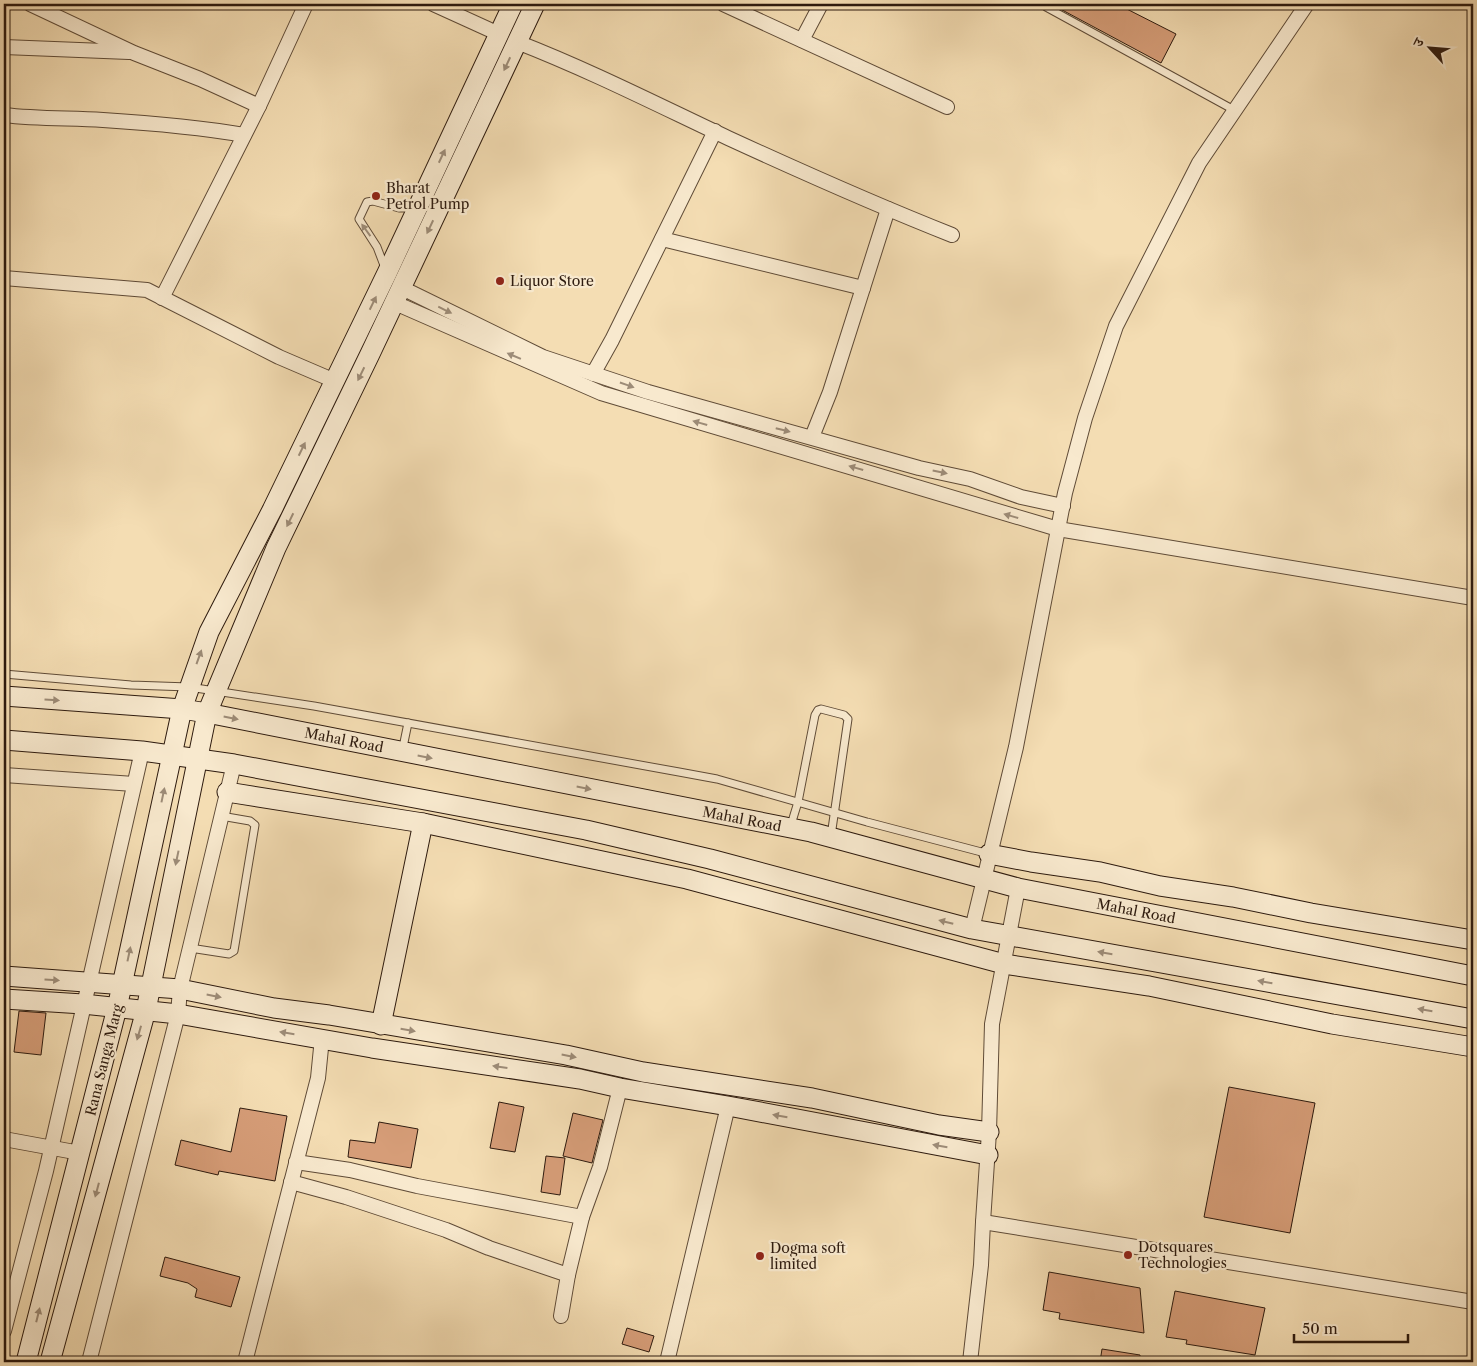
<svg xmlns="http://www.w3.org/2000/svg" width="1477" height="1366" viewBox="0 0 1477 1366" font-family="'Libre Caslon Text','Noto Serif Devanagari',serif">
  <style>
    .building { fill: #d69d78; stroke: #2d1a0e }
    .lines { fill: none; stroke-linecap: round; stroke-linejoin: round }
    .lane-casing { stroke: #5f4b37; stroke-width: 9 }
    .street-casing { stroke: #5f4b37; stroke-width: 16 }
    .secondary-casing { stroke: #2d1a0e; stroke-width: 21 }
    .lane { stroke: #f8e9ce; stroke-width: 7 }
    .street { stroke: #f8e9ce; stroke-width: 14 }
    .secondary { stroke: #f8e9ce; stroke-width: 19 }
    .oneway { fill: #9d8c78 }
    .poi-dot { fill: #8f2418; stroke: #f8e9ce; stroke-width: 2 }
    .labels { text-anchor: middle; stroke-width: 4.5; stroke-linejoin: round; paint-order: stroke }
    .poi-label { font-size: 14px; fill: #2d1a0e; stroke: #f8e9ce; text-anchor: start }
    .street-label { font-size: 14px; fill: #2d1a0e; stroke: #f8e9ce }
  </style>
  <rect width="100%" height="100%" fill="#f4ddb3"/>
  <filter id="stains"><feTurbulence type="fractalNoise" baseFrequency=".004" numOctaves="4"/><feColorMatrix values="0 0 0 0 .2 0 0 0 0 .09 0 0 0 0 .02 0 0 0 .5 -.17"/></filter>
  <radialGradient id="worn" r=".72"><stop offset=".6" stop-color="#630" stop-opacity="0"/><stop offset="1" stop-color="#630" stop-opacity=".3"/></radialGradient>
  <g class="building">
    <polygon points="1051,4 1117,4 1176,34 1161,63"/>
    <polygon points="19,1011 46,1013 41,1055 14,1052"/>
    <polygon points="1229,1087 1315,1103 1290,1233 1204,1217"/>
    <polygon points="499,1102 524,1107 515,1152 490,1148"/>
    <polygon points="240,1108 287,1116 275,1181 219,1171 218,1175 175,1165 181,1140 231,1152"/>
    <polygon points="573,1113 603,1120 592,1163 563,1156"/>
    <polygon points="379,1122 418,1129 411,1168 348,1157 350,1140 375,1143"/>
    <polygon points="546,1156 565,1158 560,1195 541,1192"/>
    <polygon points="165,1257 240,1277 231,1307 195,1297 197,1289 188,1283 160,1276"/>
    <polygon points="1049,1272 1140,1288 1144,1333 1059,1319 1060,1313 1043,1310"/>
    <polygon points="1175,1291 1265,1308 1255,1355 1186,1344 1187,1340 1166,1337"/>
    <polygon points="627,1328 654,1336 649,1352 622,1344"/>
    <polygon points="1102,1349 1140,1355 1140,1362 1100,1362"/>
  </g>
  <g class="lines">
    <g class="lane-casing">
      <g id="lane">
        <polyline points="1046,7 1234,110"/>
        <polyline points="385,268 377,247 359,219 367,202 373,201 399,208 415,208"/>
        <polyline points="4,674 131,685 189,687 314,706 679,772 717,779 867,822 989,854"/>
        <polyline points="402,752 408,723"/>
        <polyline points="790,828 798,802 815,715 818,710 821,709 844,715 848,719 831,836"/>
        <polyline points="190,948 229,954 234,951 255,825 250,821 221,816"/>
      </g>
    </g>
    <g class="street-casing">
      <g id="street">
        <polyline points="30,4 134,53 200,79 259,106"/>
        <polyline points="433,4 499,34"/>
        <polyline points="723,4 947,107"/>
        <polyline points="802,40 821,4"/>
        <path d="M517,42C589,70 658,105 728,138C802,172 876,205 952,235"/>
        <polyline points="4,47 129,52"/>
        <path d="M4,115C37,119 70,118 103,120C151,123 198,127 244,135"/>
        <polyline points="662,239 863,288"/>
        <polyline points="4,278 147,290 279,357 335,381"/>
        <polyline points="402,288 543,357 648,392 919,468 970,479 1021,497 1063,506"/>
        <polyline points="162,298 259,106 306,4"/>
        <polyline points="395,303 601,393 1058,529 1473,598"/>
        <polyline points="593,374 612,340 715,131"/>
        <polyline points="812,437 830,392 888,209"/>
        <polyline points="4,775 134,784"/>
        <polyline points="972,929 1016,747 1065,493 1085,418 1116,326 1199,163 1307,4"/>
        <polyline points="4,1139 80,1153"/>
        <polyline points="296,1162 350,1170 417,1186 582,1217 600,1167 620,1088"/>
        <polyline points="291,1182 346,1197 446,1230 489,1248 568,1275 582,1217"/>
        <polyline points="983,1222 1473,1302"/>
        <polyline points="561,1316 568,1275"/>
        <polyline points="4,1331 46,1171 142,751"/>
        <polyline points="89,1362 178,1014 180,989 234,764"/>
        <polyline points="245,1362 318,1078 322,1038"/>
        <polyline points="667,1362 728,1106"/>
        <polyline points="970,1362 981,1265 983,1222 989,1132 992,1024 1018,888"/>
      </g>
    </g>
    <g class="secondary-casing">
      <g id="secondary">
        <polyline points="4,696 182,709 207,713 811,832 1018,888 1473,976"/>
        <polyline points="4,740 142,751 234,764 586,830 710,859 972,929 1473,1019"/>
        <polyline points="227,792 423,823"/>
        <polyline points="989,854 1031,862 1100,872 1160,886 1233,897 1311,913 1473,940"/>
        <polyline points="4,976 180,989 274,1008 329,1015 566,1055 643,1072 812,1098 939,1125 989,1132"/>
        <polyline points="4,999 83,1004 178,1014 372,1048 580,1079 620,1088 728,1106 988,1155"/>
        <polyline points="381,1025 423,823 687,879 1004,964 1149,986 1332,1024 1473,1047"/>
        <polyline points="26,1362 117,1008 182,709 209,632 272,510 387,273 513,4"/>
        <polyline points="50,1362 146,1010 207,713 276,548 370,354 535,4"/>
      </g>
    </g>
    <use href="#lane" class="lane"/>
    <use href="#street" class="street"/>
    <use href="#secondary" class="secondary"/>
  </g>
  <defs><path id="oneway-solid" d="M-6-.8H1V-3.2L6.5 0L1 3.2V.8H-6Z" transform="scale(1.25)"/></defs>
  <g class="oneway">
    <use href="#oneway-solid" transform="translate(507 64) rotate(115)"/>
    <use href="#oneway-solid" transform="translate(442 156) rotate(-65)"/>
    <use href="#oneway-solid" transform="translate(430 227) rotate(115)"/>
    <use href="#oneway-solid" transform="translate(366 230) rotate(-126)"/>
    <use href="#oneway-solid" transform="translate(373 303) rotate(-64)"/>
    <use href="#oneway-solid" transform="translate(445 310) rotate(26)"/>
    <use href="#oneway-solid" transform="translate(514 356) rotate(-157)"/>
    <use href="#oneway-solid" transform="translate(361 374) rotate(116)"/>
    <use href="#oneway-solid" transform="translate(627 385) rotate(19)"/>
    <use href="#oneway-solid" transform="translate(700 423) rotate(-164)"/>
    <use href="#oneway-solid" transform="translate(783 430) rotate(14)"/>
    <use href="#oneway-solid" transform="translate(302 449) rotate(-64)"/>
    <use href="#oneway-solid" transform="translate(856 468) rotate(-164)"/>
    <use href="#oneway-solid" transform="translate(940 472) rotate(12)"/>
    <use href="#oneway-solid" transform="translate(1011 516) rotate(-164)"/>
    <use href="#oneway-solid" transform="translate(290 520) rotate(116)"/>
    <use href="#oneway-solid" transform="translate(199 657) rotate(-70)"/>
    <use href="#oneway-solid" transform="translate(52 700) rotate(4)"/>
    <use href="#oneway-solid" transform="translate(231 718) rotate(11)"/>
    <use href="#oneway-solid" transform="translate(425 757) rotate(11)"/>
    <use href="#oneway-solid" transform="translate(584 788) rotate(11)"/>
    <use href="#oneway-solid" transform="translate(163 795) rotate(-78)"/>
    <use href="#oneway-solid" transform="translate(177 858) rotate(102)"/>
    <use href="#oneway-solid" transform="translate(946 922) rotate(-166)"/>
    <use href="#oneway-solid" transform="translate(1105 953) rotate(-170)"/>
    <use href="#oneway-solid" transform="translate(129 954) rotate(-78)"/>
    <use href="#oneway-solid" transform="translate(52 980) rotate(4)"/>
    <use href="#oneway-solid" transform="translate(1265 982) rotate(-170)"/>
    <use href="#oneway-solid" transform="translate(214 996) rotate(11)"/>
    <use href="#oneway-solid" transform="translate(1425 1010) rotate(-170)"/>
    <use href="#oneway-solid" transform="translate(408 1030) rotate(10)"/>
    <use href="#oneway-solid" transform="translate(139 1033) rotate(106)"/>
    <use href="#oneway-solid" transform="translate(287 1033) rotate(-171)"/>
    <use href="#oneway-solid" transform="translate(569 1056) rotate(11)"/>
    <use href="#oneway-solid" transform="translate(500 1067) rotate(-172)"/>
    <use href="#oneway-solid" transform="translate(780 1116) rotate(-170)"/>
    <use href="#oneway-solid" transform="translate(940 1146) rotate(-170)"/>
    <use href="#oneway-solid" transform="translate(97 1190) rotate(105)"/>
    <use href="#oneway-solid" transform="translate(38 1315) rotate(-76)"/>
  </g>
  <g class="poi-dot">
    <circle cx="376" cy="196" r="5"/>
    <circle cx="500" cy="281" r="5"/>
    <circle cx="1128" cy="1255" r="5"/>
    <circle cx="760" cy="1256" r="5"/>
  </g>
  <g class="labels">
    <g class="poi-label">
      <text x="386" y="193">Bharat<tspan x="386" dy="16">Petrol Pump</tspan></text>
      <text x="510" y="286">Liquor Store</text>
      <text x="1138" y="1252">Dotsquares<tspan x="1138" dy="16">Technologies</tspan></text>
      <text x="770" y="1253">Dogma soft<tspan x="770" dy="16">limited</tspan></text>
    </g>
    <g class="street-label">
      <text transform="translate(344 740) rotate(11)" y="5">Mahal Road</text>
      <text transform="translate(742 819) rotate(11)" y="5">Mahal Road</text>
      <text transform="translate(1136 911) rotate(11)" y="5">Mahal Road</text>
      <text transform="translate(104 1060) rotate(-76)" y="5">Rana Sanga Marg</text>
    </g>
  </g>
  <rect width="1477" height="1366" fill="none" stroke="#f4ddb3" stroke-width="20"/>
  <rect x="5" y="5" width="1467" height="1356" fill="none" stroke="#2d1a0e" stroke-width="2.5"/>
  <rect x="10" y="10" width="1457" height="1346" fill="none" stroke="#2d1a0e"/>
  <g transform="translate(1430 48) rotate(296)" stroke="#f8e9ce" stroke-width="4" paint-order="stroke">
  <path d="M0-4L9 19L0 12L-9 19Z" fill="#2d1a0e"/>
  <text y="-8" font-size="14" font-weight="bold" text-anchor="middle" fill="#2d1a0e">उ</text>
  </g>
  <path d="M1294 1334v8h114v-8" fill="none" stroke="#2d1a0e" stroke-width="2.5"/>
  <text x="1302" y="1334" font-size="15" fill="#2d1a0e" stroke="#f8e9ce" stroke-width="4" paint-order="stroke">50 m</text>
  <rect width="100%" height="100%" filter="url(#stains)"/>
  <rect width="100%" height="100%" fill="url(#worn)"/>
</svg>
